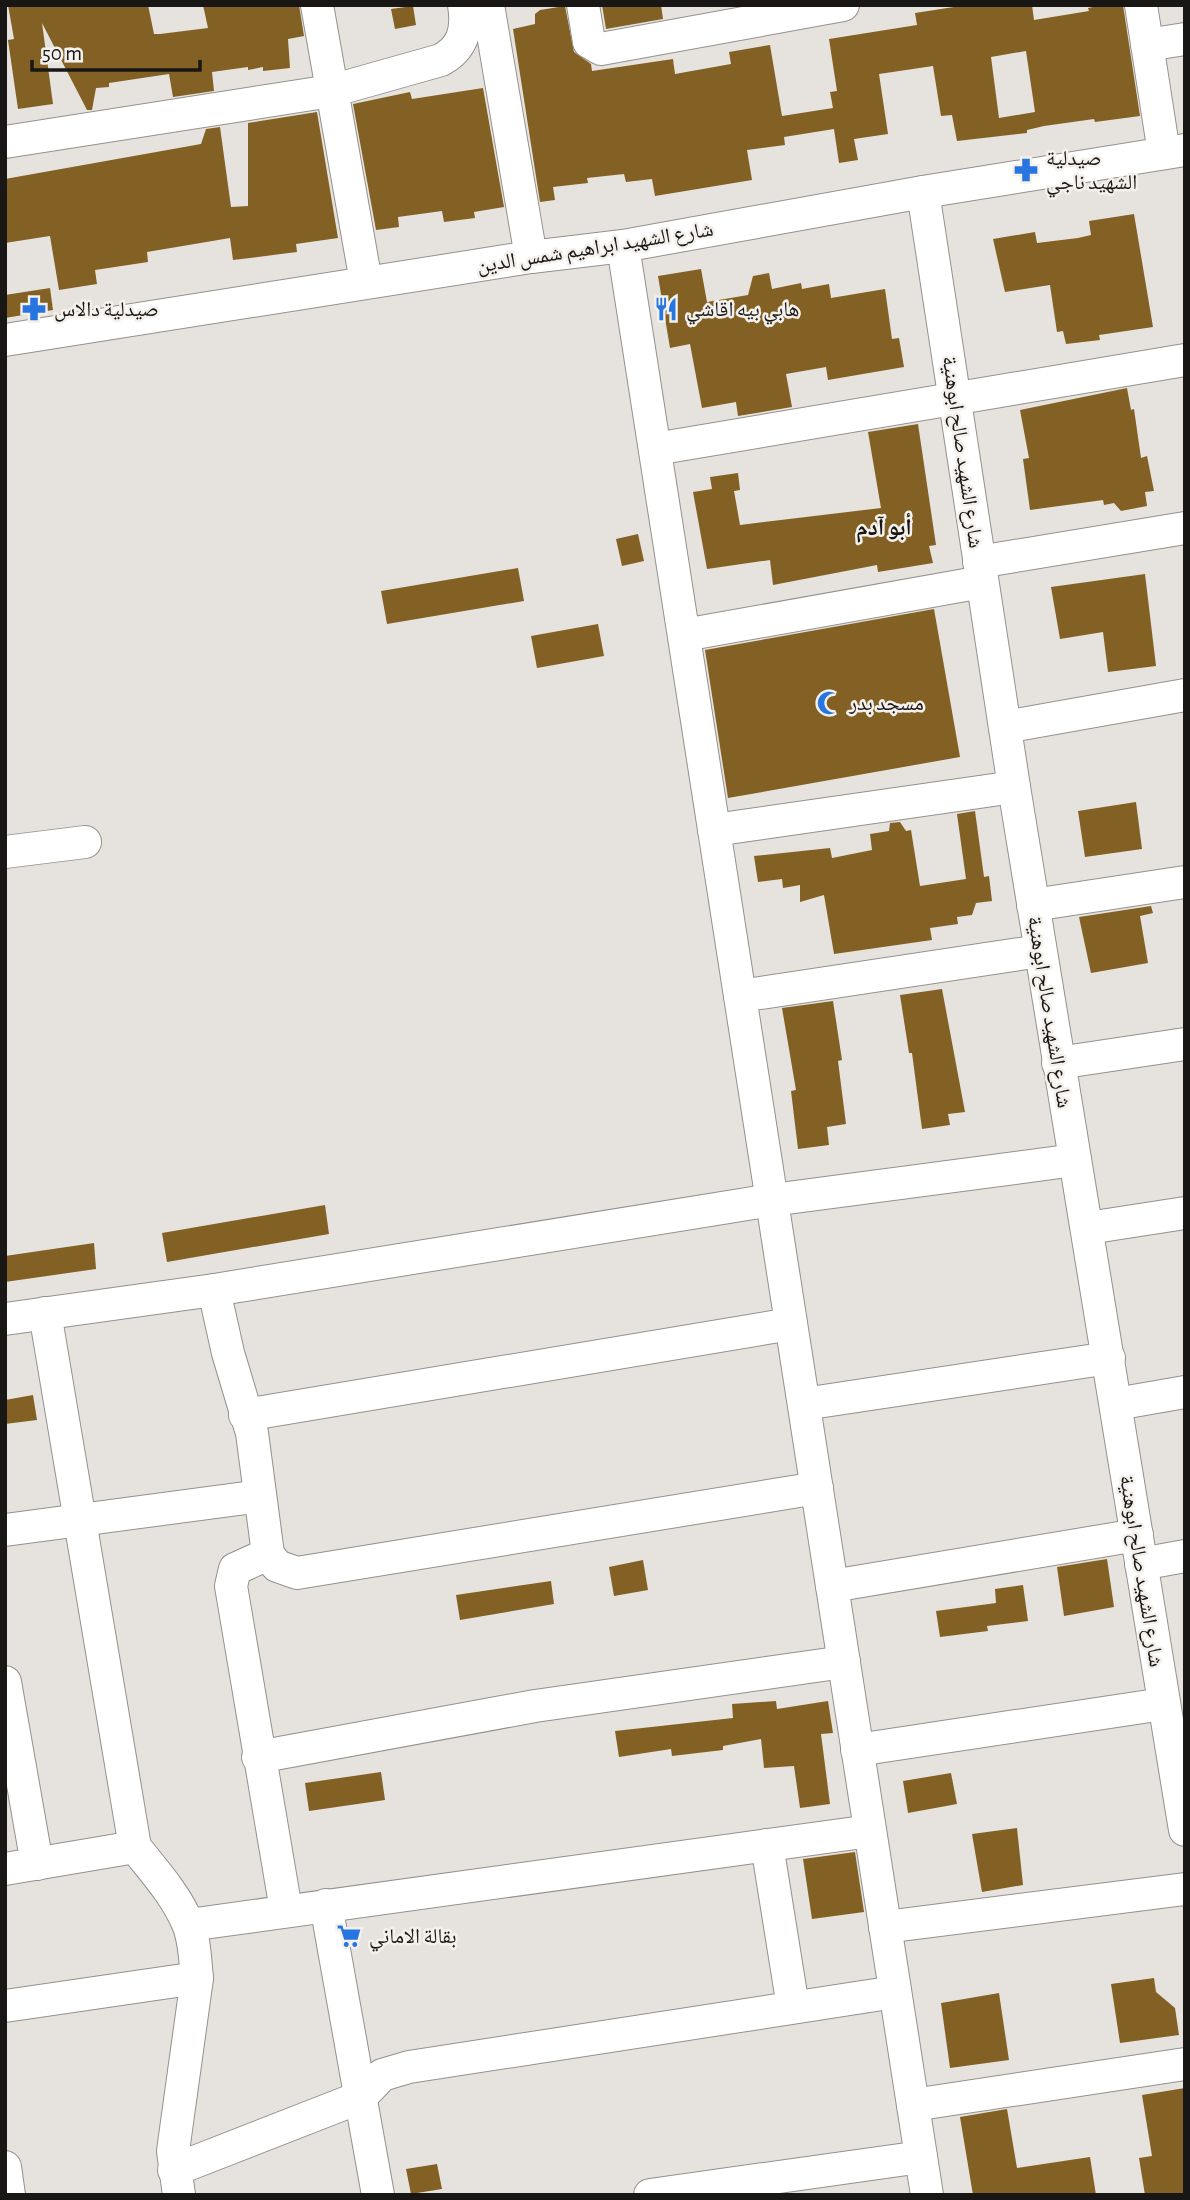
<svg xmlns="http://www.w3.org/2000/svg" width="1190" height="2200" viewBox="0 0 1190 2200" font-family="'Alegreya Sans','Noto Naskh Arabic',sans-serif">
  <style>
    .building { fill: #836023; fill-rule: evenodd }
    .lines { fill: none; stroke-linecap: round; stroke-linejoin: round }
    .minor-casing { stroke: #94918d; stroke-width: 34 }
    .minor { stroke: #fff; stroke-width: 32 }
    .labels { text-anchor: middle; stroke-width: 5; stroke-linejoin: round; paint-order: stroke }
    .poi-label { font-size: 21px; fill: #191716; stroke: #f4f0eb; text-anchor: start }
    .street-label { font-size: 21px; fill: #191716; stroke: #f4f0eb }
    .neighbourhood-label { font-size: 23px; font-weight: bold; fill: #191716; stroke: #f4f0eb }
  </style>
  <rect width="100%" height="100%" fill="#e6e3de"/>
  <g class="building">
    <polygon points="8,5 148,5 154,34 160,34 208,28 203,5 299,5 304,36 288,39 290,68 263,71 263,67 248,70 248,67 212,72 214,91 173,97 169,74 109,83 109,87 96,88 92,110 87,110 42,23 53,104 18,109 8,40 14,39"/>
    <polygon points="602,5 661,5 663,19 606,29"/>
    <path d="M967,5H1032L1034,20L1089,11L1088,8L1103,5H1123L1140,116L1095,122L1094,119L1044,126L1027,130V133L957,141L952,115L941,116L933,66L879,74L888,134L854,139L858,160L839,163L834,129L784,137L785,145L747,150L752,180L655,196L652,179L626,182L624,174L587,178L588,183L553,187L555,200L540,202L513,29L535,24V14L540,10L565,6L574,52L591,64L592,71L673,59L675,74L731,64L729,52L770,45L782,116L833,108L830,92L837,91L829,39L917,25L915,13ZM1026,51L1035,112L999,118L991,57Z"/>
    <polygon points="413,6 416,25 395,29 391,9"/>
    <polygon points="483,88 504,207 474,212 475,218 444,222 442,211 398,217 399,227 376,230 353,104 410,92 412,99"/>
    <polygon points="317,112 338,238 296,244 297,252 233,260 230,238 147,252 148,262 95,270 97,284 59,290 50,236 5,243 5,179 201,144 206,129 220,127 231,207 248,206 248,123"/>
    <polygon points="1134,214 1153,327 1099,335 1100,340 1066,344 1063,331 1057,332 1050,285 1005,292 993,239 1035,232 1037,243 1078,238 1091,235 1089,221"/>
    <polygon points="701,269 707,302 748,295 753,276 769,273 772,289 801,283 802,289 829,284 831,298 885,289 892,339 899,338 904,367 828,380 826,367 786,374 792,407 738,416 736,402 702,408 690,344 670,348 658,276"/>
    <polygon points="50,288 53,310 5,318 5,295"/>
    <polygon points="1127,388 1131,410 1134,409 1141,458 1147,456 1154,491 1145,492 1147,506 1121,511 1114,503 1104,505 1103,500 1030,510 1023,459 1029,458 1020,410"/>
    <polygon points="918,424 936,545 929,546 933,563 878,572 877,565 773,585 770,560 707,569 693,492 712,489 710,477 738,473 740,490 734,491 740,525 881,508 868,432"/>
    <polygon points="638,534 644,561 622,566 616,539"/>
    <polygon points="518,568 524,601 387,624 381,591"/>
    <polygon points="1145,574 1156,666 1108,672 1103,632 1060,639 1051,587"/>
    <polygon points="934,609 960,757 728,798 705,650"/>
    <polygon points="598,624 604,656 537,668 531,636"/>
    <polygon points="1136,802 1142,849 1085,857 1078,811"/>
    <polygon points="975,811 984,877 989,876 992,901 976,903 972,915 957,917 958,924 930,928 932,940 834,954 824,895 800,902 800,885 783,888 782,879 758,882 754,856 830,848 832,858 872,850 870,834 889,831 890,823 900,822 906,831 911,830 920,886 966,879 957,814"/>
    <polygon points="1151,906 1153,913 1140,916 1148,963 1091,973 1079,917"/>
    <polygon points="942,989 965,1112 948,1114 950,1125 922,1129 912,1053 909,1053 900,995"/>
    <polygon points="833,1001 842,1060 838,1061 846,1124 827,1127 829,1145 798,1149 791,1091 796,1090 782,1008"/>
    <polygon points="325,1205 329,1234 167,1262 162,1233"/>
    <polygon points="94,1243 96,1269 5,1282 5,1256"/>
    <polygon points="33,1395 37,1420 5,1424 5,1400"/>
    <polygon points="1107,1559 1114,1607 1064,1616 1057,1567"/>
    <polygon points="643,1560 648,1590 614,1596 609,1567"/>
    <polygon points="551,1581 554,1604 460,1620 456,1595"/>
    <polygon points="1023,1585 1028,1621 987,1626 988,1631 940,1637 936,1611 996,1603 995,1589"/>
    <polygon points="776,1701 777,1709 828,1701 833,1733 821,1734 830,1804 800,1808 794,1766 764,1768 761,1739 723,1746 723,1750 672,1756 671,1749 619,1757 615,1731 733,1718 732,1704"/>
    <polygon points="381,1772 385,1800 309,1811 305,1783"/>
    <polygon points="951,1773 957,1804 908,1813 903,1781"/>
    <polygon points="1017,1828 1023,1885 982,1892 972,1834"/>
    <polygon points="855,1852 864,1912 812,1919 803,1859"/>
    <polygon points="1154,1978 1156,1992 1175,2008 1179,2035 1120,2043 1111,1984"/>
    <polygon points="999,1993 1009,2060 950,2068 941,2003"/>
    <polygon points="1185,2088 1185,2195 1145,2195 1139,2158 1152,2156 1142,2095"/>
    <polygon points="1007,2109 1017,2168 1090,2157 1096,2195 973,2195 960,2117"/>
    <polygon points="437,2164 442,2189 411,2194 406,2169"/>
  </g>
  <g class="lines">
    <g class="minor-casing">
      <g id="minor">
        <polyline points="317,5 366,282"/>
        <polyline points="488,5 531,257"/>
        <polyline points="583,5 589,42 601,49 843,5"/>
        <polyline points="1141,5 1164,153"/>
        <polyline points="1147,45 1185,39"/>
        <path d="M5,142L331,91L441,60C463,48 468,30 464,5"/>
        <polyline points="923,192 1014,787 1185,1830"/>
        <polyline points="623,246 927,2195"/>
        <polyline points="5,340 531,257 623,246 923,192 1185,150"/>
        <polyline points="655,449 1185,360"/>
        <polyline points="979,562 1185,528"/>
        <polyline points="684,635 982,582"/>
        <polyline points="1005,727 1185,695"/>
        <polyline points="714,830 1014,787"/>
        <polyline points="5,852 85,842"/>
        <polyline points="1033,905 1185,882"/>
        <polyline points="740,996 1040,951"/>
        <polyline points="1058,1063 1185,1044"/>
        <polyline points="1088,1228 1185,1213"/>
        <polyline points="214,1290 228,1353 252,1433 268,1554 277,1566 297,1573 817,1488"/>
        <path d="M45,1313L135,1847C154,1871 176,1895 188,1924C195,1940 195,1961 197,1978L173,2151L179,2195"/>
        <polyline points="5,1319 214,1290 772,1200 1075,1160"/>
        <polyline points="804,1404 1109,1358"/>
        <polyline points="1116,1404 1185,1392"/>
        <polyline points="245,1415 791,1324"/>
        <polyline points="5,1530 260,1496"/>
        <polyline points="268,1554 235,1569 231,1586 286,1910"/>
        <polyline points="1141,1564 1185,1556"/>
        <polyline points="832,1586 1137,1535"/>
        <polyline points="5,1682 37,1864"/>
        <polyline points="857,1750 1163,1704"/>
        <polyline points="258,1757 535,1706 844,1662"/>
        <polyline points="767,1845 793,2007"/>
        <polyline points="5,1869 135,1847"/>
        <polyline points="326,1905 378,2195"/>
        <polyline points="189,1925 870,1831"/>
        <polyline points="885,1927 1185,1889"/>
        <polyline points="5,2006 197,1978"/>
        <polyline points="913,2105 1185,2064"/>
        <polyline points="5,2167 9,2195"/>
        <polyline points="174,2170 361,2097 382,2075 409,2067 895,1992"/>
        <polyline points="650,2195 921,2157"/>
      </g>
    </g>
    <use href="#minor" class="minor"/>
  </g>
  <defs>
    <g id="pharmacy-bare" transform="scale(1.89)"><path d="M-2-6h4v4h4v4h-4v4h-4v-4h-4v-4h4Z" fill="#2775e0" stroke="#f4f0eb" stroke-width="2.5" paint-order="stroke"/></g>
    <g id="restaurant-bare" transform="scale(1.89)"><path d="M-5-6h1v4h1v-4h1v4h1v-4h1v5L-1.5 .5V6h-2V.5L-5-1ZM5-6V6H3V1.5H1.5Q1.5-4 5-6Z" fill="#2775e0" stroke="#f4f0eb" stroke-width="2.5" paint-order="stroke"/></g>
    <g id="mosque-bare" transform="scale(1.89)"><path d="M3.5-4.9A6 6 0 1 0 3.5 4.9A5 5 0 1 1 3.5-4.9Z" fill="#2775e0" stroke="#f4f0eb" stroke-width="2.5" paint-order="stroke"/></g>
    <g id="supermarket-bare" transform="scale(1.89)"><path d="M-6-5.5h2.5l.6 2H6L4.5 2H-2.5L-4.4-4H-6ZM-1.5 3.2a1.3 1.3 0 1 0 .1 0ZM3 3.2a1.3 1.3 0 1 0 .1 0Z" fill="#2775e0" stroke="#f4f0eb" stroke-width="2.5" paint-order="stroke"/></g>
  </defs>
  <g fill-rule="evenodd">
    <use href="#pharmacy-bare" x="1026" y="170"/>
    <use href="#pharmacy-bare" x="34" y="309"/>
    <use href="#restaurant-bare" x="666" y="309"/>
    <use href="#mosque-bare" x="829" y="703"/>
    <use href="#supermarket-bare" x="349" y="1936"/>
  </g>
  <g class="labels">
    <g class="poi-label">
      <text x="1046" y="165">صيدلية<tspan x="1046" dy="24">الشهيد ناجي</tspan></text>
      <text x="54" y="316">صيدلية دالاس</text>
      <text x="686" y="316">هابي بيه اقاشي</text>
      <text x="849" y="710">مسجد بدر</text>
      <text x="369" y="1943">بقالة الاماني</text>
    </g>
    <g class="street-label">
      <text transform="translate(595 247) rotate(-9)" y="7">شارع الشهيد ابراهيم شمس الدين</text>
      <text transform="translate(963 452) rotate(82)" y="7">شارع الشهيد صالح ابوهنية</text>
      <text transform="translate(1050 1012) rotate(81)" y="7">شارع الشهيد صالح ابوهنية</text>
      <text transform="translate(1142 1571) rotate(81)" y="7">شارع الشهيد صالح ابوهنية</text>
    </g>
    <g class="neighbourhood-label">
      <text x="884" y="535">أبو آدم</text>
    </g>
  </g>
  <rect width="1190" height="2200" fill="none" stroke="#191716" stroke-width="14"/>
  <path d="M32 60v10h168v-10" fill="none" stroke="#191716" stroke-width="3.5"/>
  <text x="42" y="60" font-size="21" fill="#191716" stroke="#f4f0eb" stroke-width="5" paint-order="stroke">50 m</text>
</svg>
